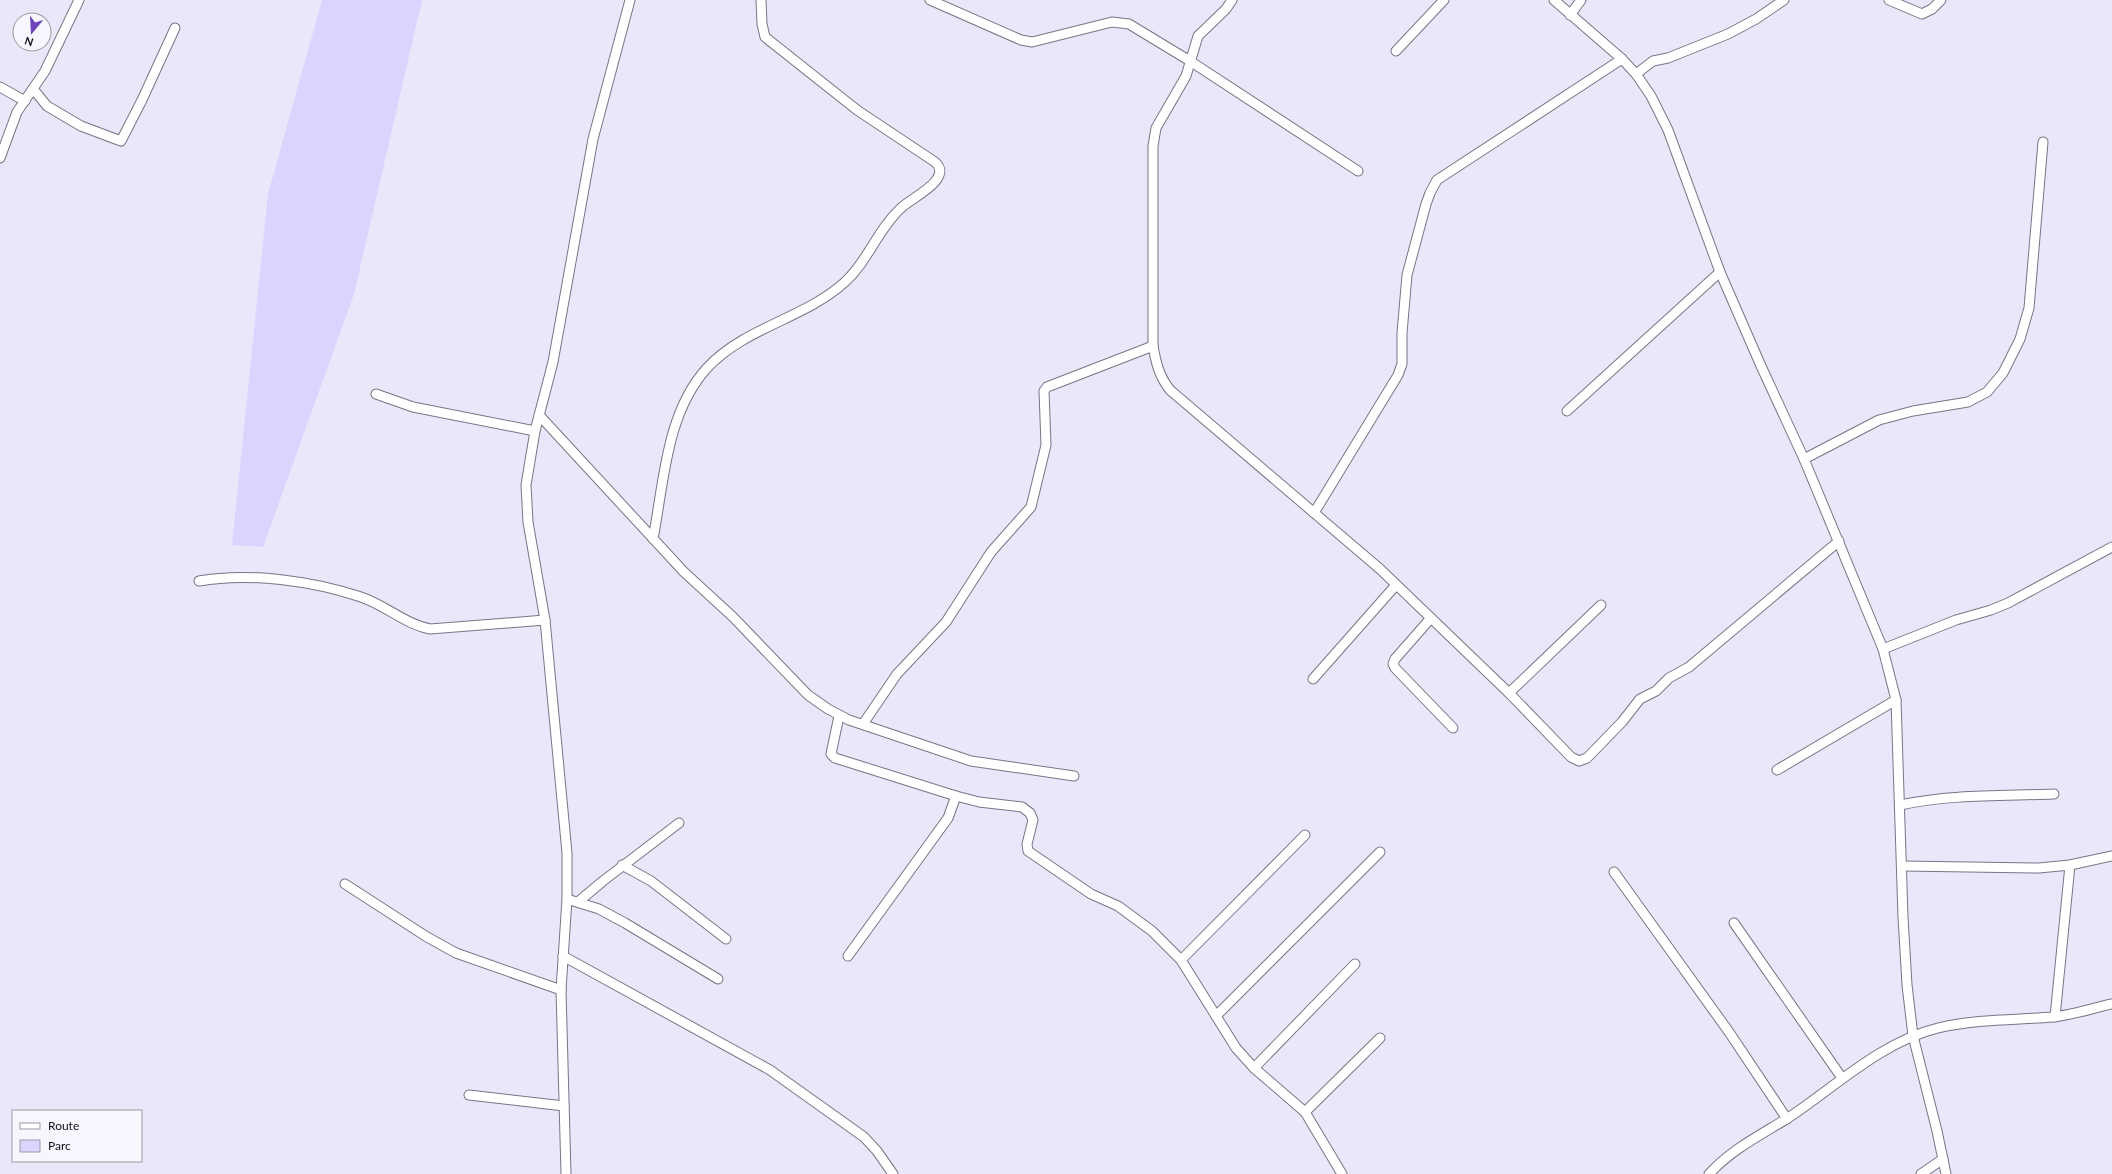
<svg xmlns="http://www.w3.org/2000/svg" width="2112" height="1174" viewBox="0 0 2112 1174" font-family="Lato,sans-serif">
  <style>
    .green { fill: #dcd4fe }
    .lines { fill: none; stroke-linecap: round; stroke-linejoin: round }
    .street-casing { stroke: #787585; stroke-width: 11 }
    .street { stroke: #fff; stroke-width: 9 }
  </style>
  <rect width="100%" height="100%" fill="#ebe7fa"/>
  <polygon class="green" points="322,0 422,0 354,294 263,547 232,545 268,194"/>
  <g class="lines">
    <g class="street-casing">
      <g id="street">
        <polyline points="930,0 1021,40 1032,42 1112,22 1129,24 1190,61 1358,171"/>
        <path d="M1232,0L1226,9L1198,36L1186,76L1156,128L1153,146V346C1156,363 1159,376 1170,390L1380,569L1509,693L1571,757L1579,761L1587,758L1622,722L1640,699L1656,691L1669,678L1689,667L1839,541"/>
        <polyline points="1554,0 1622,59 1636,74 1651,96 1668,130 1720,272 1761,366 1804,459 1883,649 1896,700 1903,917 1907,985 1913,1036 1937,1131 1946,1174"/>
        <polyline points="1889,0 1922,14 1932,9 1941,0"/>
        <polyline points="1570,15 1581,0"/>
        <polyline points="1396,51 1444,0"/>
        <polyline points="1636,74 1653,61 1668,58 1728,34 1756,19 1784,0"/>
        <polyline points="0,87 25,101"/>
        <polyline points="34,90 47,106 81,126 121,141 142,100 175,28"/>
        <polyline points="0,158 17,112 45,71 79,0"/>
        <polyline points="376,394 413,407 535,431"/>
        <polyline points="1567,411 1720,272"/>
        <polyline points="539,415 684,572 733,617 808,695 828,709 849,720 971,761 1074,776"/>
        <polyline points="1804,459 1879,420 1913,411 1968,402 1987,392 2003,373 2020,339 2029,308 2043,142"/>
        <polyline points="1314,513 1398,375 1402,364 1402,333 1407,275 1426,204 1430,193 1437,180 1622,59"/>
        <path d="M653,539C664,482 666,413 707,368C745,327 804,319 845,282C868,261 878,229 901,208C911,198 954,179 935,162L857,110L765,37L762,24L761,0"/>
        <path d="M199,581C249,572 313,581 361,597C385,605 405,624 430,629L545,620"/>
        <polyline points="1431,618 1395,659 1393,664 1395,668 1453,728"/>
        <polyline points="1883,649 1956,620 1991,610 2008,603 2112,547"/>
        <polyline points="1313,679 1396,585"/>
        <polyline points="1509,693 1601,605"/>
        <polyline points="839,716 831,754 835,758 956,796 979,802 1022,807 1030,813 1033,820 1027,844 1028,851 1091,894 1118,906 1152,931 1181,960 1236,1048 1254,1068 1305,1112 1342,1174"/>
        <polyline points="863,724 897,674 946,622 991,552 1031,507 1046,445 1044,391 1047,387 1153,346"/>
        <polyline points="1777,770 1896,700"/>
        <path d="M1900,805C1951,794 2003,796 2054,794"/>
        <polyline points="622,865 651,881 726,939"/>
        <polyline points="1903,866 2039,868 2070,865 2112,856"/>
        <polyline points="1614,872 1729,1032 1787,1119"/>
        <polyline points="345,884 427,937 456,953 561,990"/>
        <polyline points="567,899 599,909 625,923 718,979"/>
        <polyline points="578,902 603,881 679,823"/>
        <polyline points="1734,923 1842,1078"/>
        <polyline points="563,956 770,1070 864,1137 877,1151 893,1174"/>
        <polyline points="848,956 948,818 956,796"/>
        <polyline points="1181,960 1305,835"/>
        <polyline points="1216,1016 1380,852"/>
        <polyline points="2055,1017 2070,865"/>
        <polyline points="1254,1068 1355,964"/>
        <polyline points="469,1095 564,1106"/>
        <polyline points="1305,1112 1380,1038"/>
        <polyline points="566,1174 561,990 567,899 567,853 545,620 528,522 526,485 535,431 553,362 593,139 630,0"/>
        <path d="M1709,1174C1732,1149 1759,1136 1788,1118C1835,1087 1881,1042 1938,1028C1976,1019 2014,1020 2053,1017C2072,1015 2093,1008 2112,1004"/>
        <polyline points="1921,1174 1943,1159"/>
      </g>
    </g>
    <use href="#street" class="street"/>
  </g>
  <rect x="12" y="1110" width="130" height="52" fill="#f7f6fe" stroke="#9b9aa2"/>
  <rect x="20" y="1123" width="20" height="6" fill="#ffffff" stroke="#9b9aa2"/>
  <text x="48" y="1130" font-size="12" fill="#121117">Route</text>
  <rect x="20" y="1140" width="20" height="12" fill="#dcd4fe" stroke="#9b9aa2"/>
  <text x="48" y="1150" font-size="12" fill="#121117">Parc</text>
  <g transform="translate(32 32) rotate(198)"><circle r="19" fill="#f7f6fe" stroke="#9b9aa2"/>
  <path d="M0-3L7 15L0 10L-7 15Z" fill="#6c43bb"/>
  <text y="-6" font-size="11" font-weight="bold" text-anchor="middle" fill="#121117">N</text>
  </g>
</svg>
